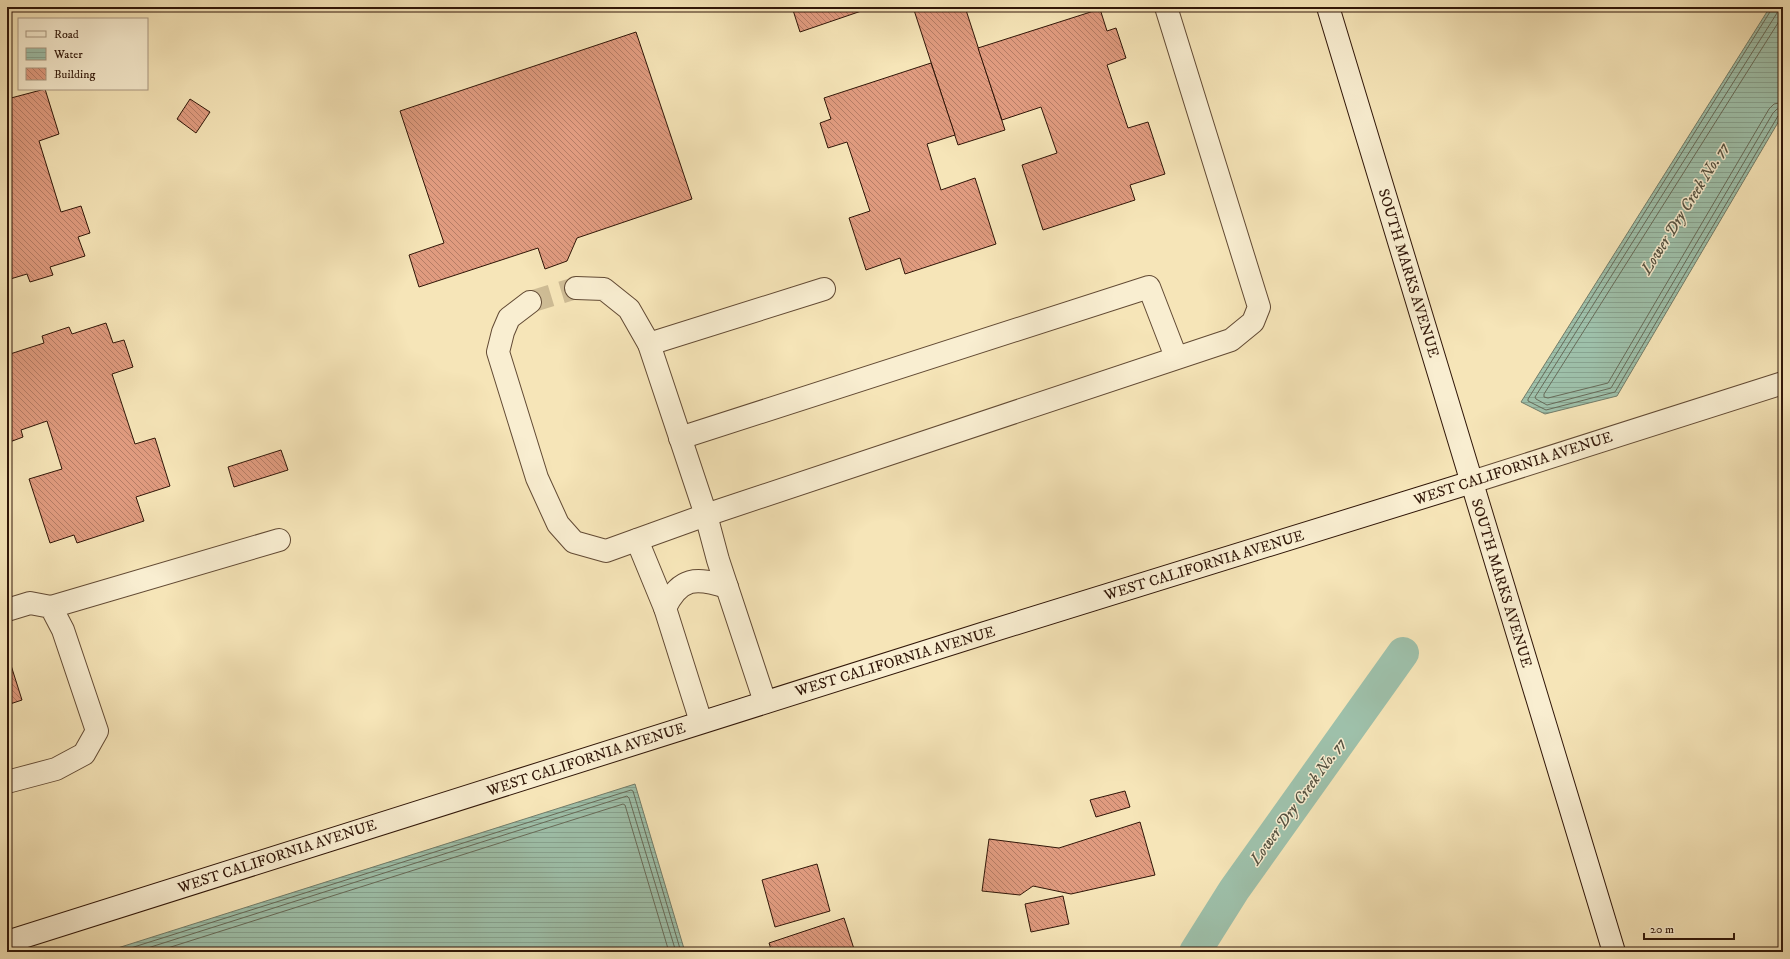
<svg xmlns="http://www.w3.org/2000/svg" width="1790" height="959" viewBox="0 0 1790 959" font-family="'IM FELL DW Pica',serif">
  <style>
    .water { fill: url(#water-rules); stroke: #727c69 }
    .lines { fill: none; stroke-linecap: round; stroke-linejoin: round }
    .shore { stroke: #676b59; stroke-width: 1 }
    .canal { stroke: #9ec0aa; stroke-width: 32 }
    .building { fill: url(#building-back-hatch); stroke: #301608 }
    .minor-tunnel { stroke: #cebc95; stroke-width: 22; stroke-dasharray: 22 11; stroke-linecap: butt }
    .minor-casing { stroke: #624a34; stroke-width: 24 }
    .tertiary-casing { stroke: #624a34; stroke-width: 24 }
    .secondary-casing { stroke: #301608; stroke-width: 24 }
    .minor { stroke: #f9eed1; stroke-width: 22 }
    .tertiary { stroke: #f9eed1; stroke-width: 22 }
    .secondary { stroke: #f9eed1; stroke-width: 22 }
    .labels { text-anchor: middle; stroke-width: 3; stroke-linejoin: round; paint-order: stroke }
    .street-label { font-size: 15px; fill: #301608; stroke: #f9eed1 }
    .water-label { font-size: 16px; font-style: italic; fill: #565241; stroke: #f9eed1 }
  </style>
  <defs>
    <pattern id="water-rules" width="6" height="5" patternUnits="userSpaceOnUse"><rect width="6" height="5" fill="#9ec0aa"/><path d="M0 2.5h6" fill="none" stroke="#88a491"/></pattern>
    <pattern id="building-back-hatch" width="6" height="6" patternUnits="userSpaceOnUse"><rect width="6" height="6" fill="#e09b7f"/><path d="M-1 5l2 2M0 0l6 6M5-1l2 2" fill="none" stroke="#b67d66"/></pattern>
  </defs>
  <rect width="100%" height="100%" fill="#f6e5b8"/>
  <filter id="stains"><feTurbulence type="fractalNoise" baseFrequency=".005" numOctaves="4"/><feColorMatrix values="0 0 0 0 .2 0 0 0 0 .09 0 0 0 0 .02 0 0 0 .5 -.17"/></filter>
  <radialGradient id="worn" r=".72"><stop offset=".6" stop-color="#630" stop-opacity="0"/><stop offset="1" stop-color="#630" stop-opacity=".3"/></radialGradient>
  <g class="water">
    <polygon points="1770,7 1783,7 1783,114 1617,396 1545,414 1521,402"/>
    <polygon points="635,784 685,952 105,952"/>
  </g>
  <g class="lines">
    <g class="shore">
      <polyline points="1773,7 1528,399 1528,401 1546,410 1615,392 1778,116 1783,113"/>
      <polyline points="1778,7 1777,13 1535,397 1536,399 1547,405 1611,388 1773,113 1777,109 1783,108"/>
      <polyline points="1783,15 1544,394 1544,397 1548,398 1608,383 1769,109 1774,104 1783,102"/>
      <polyline points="118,952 631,790 633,791 681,952"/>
      <polyline points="135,952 627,796 629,798 676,952"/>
      <polyline points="155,952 623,804 625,805 669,952"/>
    </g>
    <polyline class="canal" points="1195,952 1234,890 1403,653"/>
  </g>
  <g class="building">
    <polygon points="792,7 873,7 800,32"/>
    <polygon points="913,7 965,7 1005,130 958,145"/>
    <polygon points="1100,9 1107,31 1116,28 1126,58 1107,65 1128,128 1148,122 1165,174 1130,185 1135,200 1043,230 1022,165 1057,153 1041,107 1002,120 978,48"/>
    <polygon points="636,32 692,199 577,238 567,261 545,269 538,248 419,287 409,255 444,243 400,111"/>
    <polygon points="931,63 955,135 927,144 941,190 975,178 996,244 905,274 900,258 866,270 849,218 870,211 847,142 828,148 820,123 831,119 824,98"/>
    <polygon points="7,85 11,98 45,89 59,134 39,141 61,212 81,206 90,233 78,237 85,256 50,267 53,275 30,282 27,274 7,280"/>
    <polygon points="190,99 210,112 196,133 177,119"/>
    <polygon points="106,323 113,343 124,340 133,367 112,374 135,444 155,438 170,486 136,497 144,521 77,543 74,535 50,543 29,479 62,469 47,421 21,430 23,437 7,443 7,355 44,343 42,336 69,327 72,334"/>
    <polygon points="281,450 288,470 234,487 228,467"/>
    <polygon points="9,659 22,700 7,705 7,660"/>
    <polygon points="1125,791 1130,807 1096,817 1090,800"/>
    <polygon points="1140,822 1155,875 1071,894 1033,886 1020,895 982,891 989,839 1059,848"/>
    <polygon points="817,864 830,911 775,927 762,880"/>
    <polygon points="1063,896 1069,924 1031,932 1025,904"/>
    <polygon points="844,918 855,952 772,952 769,943"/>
  </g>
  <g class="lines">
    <polyline class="minor-tunnel" points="530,302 576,288"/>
    <g class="minor-casing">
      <g id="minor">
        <polyline points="576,288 604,289 629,309 649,344 706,515 718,560 765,702"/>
        <polyline points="530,302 509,318 503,332 498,352 537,478 558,524 574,542 606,551 706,515 1231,340 1253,322 1259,307 1166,7"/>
        <polyline points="649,344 824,289"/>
        <polyline points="680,438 1149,287 1176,357"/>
        <polyline points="637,540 665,608 701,722"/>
        <polyline points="51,607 279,540"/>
        <path d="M665,608C680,577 696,577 727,587"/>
        <polyline points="7,610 30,603 51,607 63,630 97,731 84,754 56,769 7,782"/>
      </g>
    </g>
    <g class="tertiary-casing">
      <polyline id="tertiary" points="1472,482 1783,383"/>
    </g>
    <g class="secondary-casing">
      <g id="secondary">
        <polyline points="1328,7 1614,952"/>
        <polyline points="7,942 985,633 1472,482"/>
      </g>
    </g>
    <use href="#minor" class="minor"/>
    <use href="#tertiary" class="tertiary"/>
    <use href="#secondary" class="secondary"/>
  </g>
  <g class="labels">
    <g class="street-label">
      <text transform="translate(1409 273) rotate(73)" y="5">SOUTH MARKS AVENUE</text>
      <text transform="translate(1513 468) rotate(-18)" y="5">WEST CALIFORNIA AVENUE</text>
      <text transform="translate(1204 565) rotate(-17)" y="5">WEST CALIFORNIA AVENUE</text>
      <text transform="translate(1502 583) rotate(73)" y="5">SOUTH MARKS AVENUE</text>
      <text transform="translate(895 661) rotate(-17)" y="5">WEST CALIFORNIA AVENUE</text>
      <text transform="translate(586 759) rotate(-18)" y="5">WEST CALIFORNIA AVENUE</text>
      <text transform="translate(277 856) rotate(-18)" y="5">WEST CALIFORNIA AVENUE</text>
    </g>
    <g class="water-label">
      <text transform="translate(1684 208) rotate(-58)" y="6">Lower Dry Creek No. 77</text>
      <text transform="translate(1297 801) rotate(-54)" y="6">Lower Dry Creek No. 77</text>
    </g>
  </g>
  <rect width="1790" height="959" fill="none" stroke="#f6e5b8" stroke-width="24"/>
  <rect x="8" y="8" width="1774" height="943" fill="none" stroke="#301608" stroke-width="2"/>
  <rect x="12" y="12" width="1766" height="935" fill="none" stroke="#301608"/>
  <rect x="18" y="18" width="130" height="72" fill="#f9eed1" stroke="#a99881"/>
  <rect x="26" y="31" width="20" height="6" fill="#f9eed1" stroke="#a99881"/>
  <text x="54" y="38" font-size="12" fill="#301608">Road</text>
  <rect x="26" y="48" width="20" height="12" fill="url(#water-rules)" stroke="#a99881"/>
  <text x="54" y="58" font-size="12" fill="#301608">Water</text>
  <rect x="26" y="68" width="20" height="12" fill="url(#building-back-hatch)" stroke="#a99881"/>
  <text x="54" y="78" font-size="12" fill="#301608">Building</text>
  <path d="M1644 933v6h90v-6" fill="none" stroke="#301608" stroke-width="2"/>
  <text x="1650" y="933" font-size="12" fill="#301608" stroke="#f9eed1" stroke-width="3" paint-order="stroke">20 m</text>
  <rect width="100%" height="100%" filter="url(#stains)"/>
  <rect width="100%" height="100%" fill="url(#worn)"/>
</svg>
